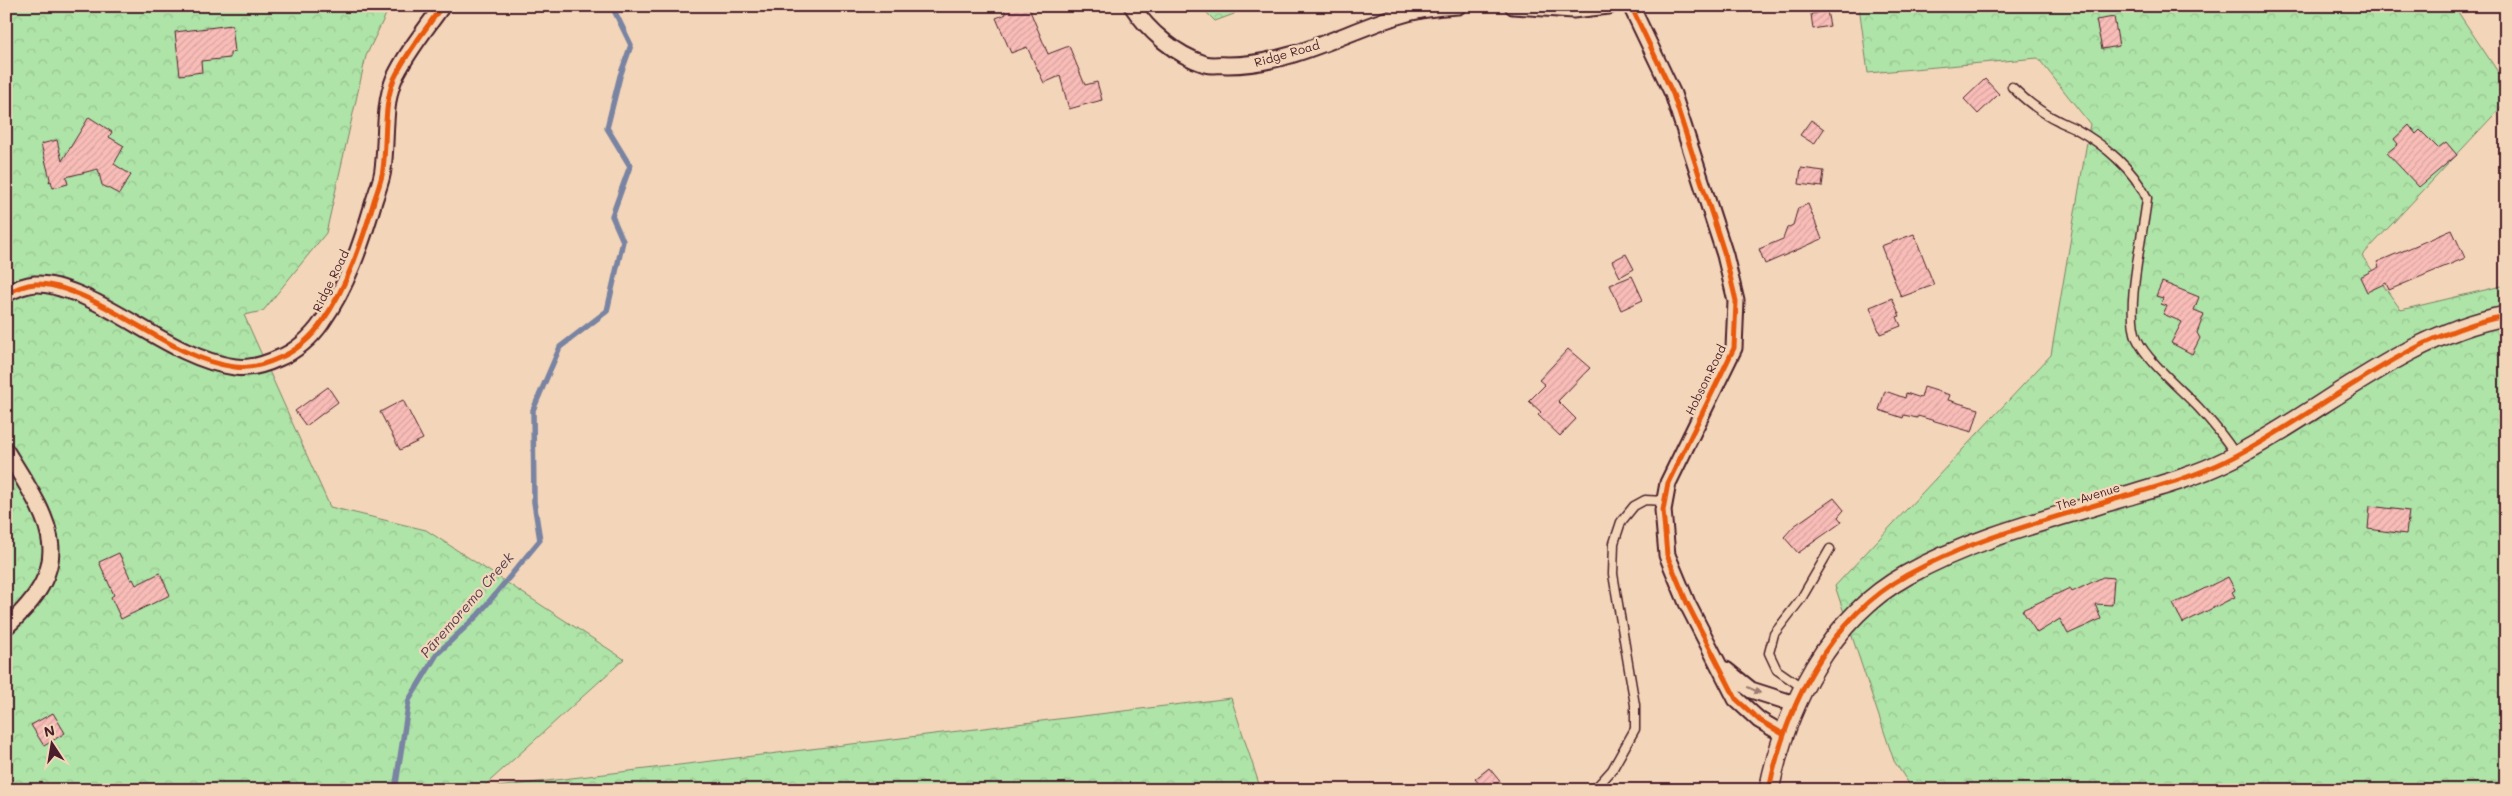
<svg xmlns="http://www.w3.org/2000/svg" width="2512" height="796" viewBox="0 0 2512 796" font-family="Mali,sans-serif">
  <style>
    .forest { fill: url(#forest-crowns); stroke: #7c8269 }
    .lines { fill: none; stroke-linecap: round; stroke-linejoin: round }
    .stream { stroke: #7983a2; stroke-width: 5.5 }
    .building { fill: url(#building-hatch); stroke: #4a1f2b }
    .service-casing { stroke: #4a1f2b; stroke-width: 11 }
    .minor-casing { stroke: #4a1f2b; stroke-width: 19 }
    .tertiary-casing { stroke: #4a1f2b; stroke-width: 22 }
    .service { stroke: #f3d6b9; stroke-width: 8 }
    .minor { stroke: #f3d6b9; stroke-width: 15 }
    .tertiary { stroke: #f3d6b9; stroke-width: 19 }
    .cycleway-casing { stroke: #f3d6b9; stroke-width: 8 }
    .cycleway { stroke: #e8590c; stroke-width: 5 }
    .oneway { fill: #9e7a72 }
    .labels { text-anchor: middle; stroke-width: 4.5; stroke-linejoin: round; paint-order: stroke }
    .street-label { font-size: 12px; fill: #4a1f2b; stroke: #f3d6b9 }
    .water-label { font-size: 14px; font-style: italic; fill: #5a4053; stroke: #f3d6b9 }
  </style>
  <defs>
    <pattern id="forest-crowns" width="20" height="18" patternUnits="userSpaceOnUse" patternTransform="scale(1.25)"><rect width="20" height="18" fill="#aee4a7"/><path d="M2 6a3 3 0 1 1 6 0M12 15a3 3 0 1 1 6 0" fill="none" stroke="#97c390"/></pattern>
    <pattern id="building-hatch" width="6" height="6" patternUnits="userSpaceOnUse" patternTransform="scale(1.25)"><rect width="6" height="6" fill="#f9bdb8"/><path d="M-1 1l2-2M0 6l6-6M5 7l2-2" fill="none" stroke="#d7a29e"/></pattern>
  </defs>
  <rect width="100%" height="100%" fill="#f3d6b9"/>
  <filter id="ink" filterUnits="userSpaceOnUse"><feTurbulence type="fractalNoise" baseFrequency=".02" numOctaves="2"/><feDisplacementMap in="SourceGraphic" scale="10" xChannelSelector="R" yChannelSelector="G"/><feConvolveMatrix kernelMatrix="1 2 1 2 8 2 1 2 1" color-interpolation-filters="sRGB"/></filter>
  <g filter="url(#ink)">
    <g class="forest">
      <polygon points="6,6 390,6 366,56 326,233 263,311 244,315 330,507 426,530 624,659 481,789 1231,698 1261,790 6,790"/>
      <polygon points="1200,6 1236,6 1234,14 1215,21"/>
      <polygon points="1859,6 2454,6 2506,84 2506,102 2362,256 2401,310 2506,285 2506,790 1913,790 1894,761 1835,586 2051,355 2090,124 2038,58 1868,73"/>
    </g>
    <g class="lines">
      <polyline class="stream" points="395,790 409,700 437,654 478,615 540,540 534,502 533,410 560,347 607,311 623,241 612,216 630,166 607,128 620,76 631,45 612,6"/>
    </g>
    <g class="building">
      <polygon points="1003,6 1028,6 1048,54 1069,46 1085,85 1097,82 1102,100 1069,109 1060,76 1044,83 1027,47 1011,53 996,18 1006,14"/>
      <polygon points="1827,11 1830,26 1813,29 1811,14"/>
      <polygon points="2114,17 2119,46 2102,49 2096,20"/>
      <polygon points="232,25 235,52 230,53 230,58 201,61 202,72 180,75 175,32"/>
      <polygon points="1985,79 1999,94 1978,114 1964,99"/>
      <polygon points="89,117 112,132 109,137 124,146 114,164 131,175 119,194 102,185 98,169 66,177 68,184 53,188 51,181 49,182 50,179 41,144 57,140 62,161"/>
      <polygon points="1811,120 1824,129 1814,144 1800,135"/>
      <polygon points="2409,125 2416,134 2420,130 2438,148 2446,142 2457,155 2419,187 2387,153 2398,144 2394,139"/>
      <polygon points="1801,168 1824,171 1822,187 1799,184"/>
      <polygon points="1808,204 1822,239 1765,264 1759,249 1783,239 1787,228 1793,225 1798,208"/>
      <polygon points="2452,230 2465,258 2389,290 2386,283 2367,292 2360,277 2379,267 2377,262"/>
      <polygon points="1914,234 1934,285 1901,297 1881,246"/>
      <polygon points="1626,254 1634,269 1620,277 1612,261"/>
      <polygon points="1632,276 1643,300 1621,310 1610,285"/>
      <polygon points="2162,282 2199,297 2194,310 2204,314 2197,333 2200,338 2192,354 2171,343 2182,322 2163,314 2167,306 2161,304 2163,298 2156,296"/>
      <polygon points="1892,298 1900,316 1897,317 1901,326 1880,334 1870,307"/>
      <polygon points="1568,349 1590,368 1558,401 1576,419 1560,436 1538,415 1541,412 1529,401 1545,385 1539,380"/>
      <polygon points="328,387 338,402 306,426 295,411"/>
      <polygon points="1924,387 1950,395 1948,400 1979,409 1972,432 1918,416 1917,418 1904,415 1903,418 1879,410 1885,391 1905,398 1906,393 1921,398"/>
      <polygon points="403,400 423,439 400,450 380,412"/>
      <polygon points="1834,498 1844,510 1838,517 1842,522 1798,553 1784,537 1794,526"/>
      <polygon points="2370,506 2409,511 2406,534 2368,529"/>
      <polygon points="119,553 131,580 133,579 136,585 160,573 170,595 121,619 111,597 114,595 99,562"/>
      <polygon points="2103,577 2114,578 2112,605 2095,604 2101,619 2068,634 2060,619 2037,633 2022,610 2070,588 2072,592"/>
      <polygon points="2228,577 2235,590 2232,592 2235,597 2183,623 2173,604"/>
      <polygon points="53,713 65,733 44,746 31,725"/>
      <polygon points="1489,768 1507,790 1484,790 1475,779"/>
    </g>
    <g class="lines">
      <g class="service-casing">
        <g id="service">
          <path d="M2012,87C2026,101 2040,112 2059,121C2064,124 2071,126 2076,129C2105,145 2133,169 2147,198C2144,231 2124,311 2137,339C2147,361 2181,389 2198,407C2212,422 2225,438 2236,455"/>
          <polyline points="1803,688 1777,670 1769,653 1774,634 1801,599 1830,549"/>
          <polyline points="1594,790 1612,770 1635,729 1635,705 1613,574 1614,543 1621,522 1634,506 1645,500 1665,501"/>
        </g>
      </g>
      <g class="minor-casing">
        <g id="minor">
          <path d="M1132,6C1148,31 1176,55 1205,64C1212,66 1220,64 1228,65C1287,65 1339,35 1394,17C1415,10 1436,7 1458,6"/>
          <polyline points="1513,6 1573,10 1609,6"/>
          <polyline points="1631,6 1673,94 1725,255 1736,301 1734,348 1668,483 1663,510 1667,555 1687,603 1736,699 1759,720 1783,734"/>
          <path d="M6,294C15,289 24,285 35,284C49,283 65,289 78,294C130,315 180,360 235,367C249,369 266,364 279,358C295,352 312,337 322,322C347,287 362,242 374,201C377,191 382,180 383,169C387,140 383,106 394,79C406,53 426,29 442,6"/>
          <path d="M6,451C50,522 80,561 6,627"/>
          <polyline points="1726,670 1751,690 1795,704"/>
        </g>
      </g>
      <g class="tertiary-casing">
        <path id="tertiary" d="M1769,790C1786,706 1829,618 1907,575C1973,538 2048,520 2119,498C2156,487 2194,477 2228,460C2318,415 2405,334 2506,316"/>
      </g>
      <use href="#service" class="service"/>
      <use href="#minor" class="minor"/>
      <use href="#tertiary" class="tertiary"/>
      <g class="cycleway-casing">
        <g id="cycleway">
          <polyline points="1631,6 1673,94 1725,255 1736,301 1734,348 1668,483 1663,510 1667,555 1687,603 1736,699 1759,720 1783,734"/>
          <path d="M6,294C15,289 24,285 35,284C49,283 65,289 78,294C130,315 180,360 235,367C249,369 266,364 279,358C295,352 312,337 322,322C347,287 362,242 374,201C377,191 382,180 383,169C387,140 383,106 394,79C406,53 426,29 442,6"/>
          <path d="M1769,790C1786,706 1829,618 1907,575C1973,538 2048,520 2119,498C2156,487 2194,477 2228,460C2318,415 2405,334 2506,316"/>
        </g>
      </g>
      <use href="#cycleway" class="cycleway"/>
    </g>
    <defs><path id="oneway-solid" d="M-6-.8H1V-3.2L6.5 0L1 3.2V.8H-6Z" transform="scale(1.25)"/></defs>
    <use class="oneway" href="#oneway-solid" transform="translate(1754 690) rotate(24)"/>
  </g>
  <g class="labels">
    <g class="street-label">
      <text transform="translate(1287 54) rotate(-16)" y="4">Ridge Road</text>
      <text transform="translate(331 281) rotate(-64)" y="4">Ridge Road</text>
      <text transform="translate(1706 380) rotate(-64)" y="4">Hobson Road</text>
      <text transform="translate(2088 497) rotate(-17)" y="4">The Avenue</text>
    </g>
    <g class="water-label">
      <text transform="translate(467 605) rotate(-49)" y="5">Pāremoremo Creek</text>
    </g>
  </g>
  <rect width="2512" height="796" fill="none" stroke="#f3d6b9" stroke-width="25"/>
  <rect x="12" y="12" width="2487" height="771" fill="none" stroke="#4a1f2b" stroke-width="2" filter="url(#ink)"/>
  <g transform="translate(52 744) rotate(348)" stroke="#f3d6b9" stroke-width="4" paint-order="stroke">
  <path d="M0-4L9 19L0 12L-9 19Z" fill="#4a1f2b"/>
  <text y="-8" font-size="14" font-weight="bold" text-anchor="middle" fill="#4a1f2b">N</text>
  </g>
</svg>
